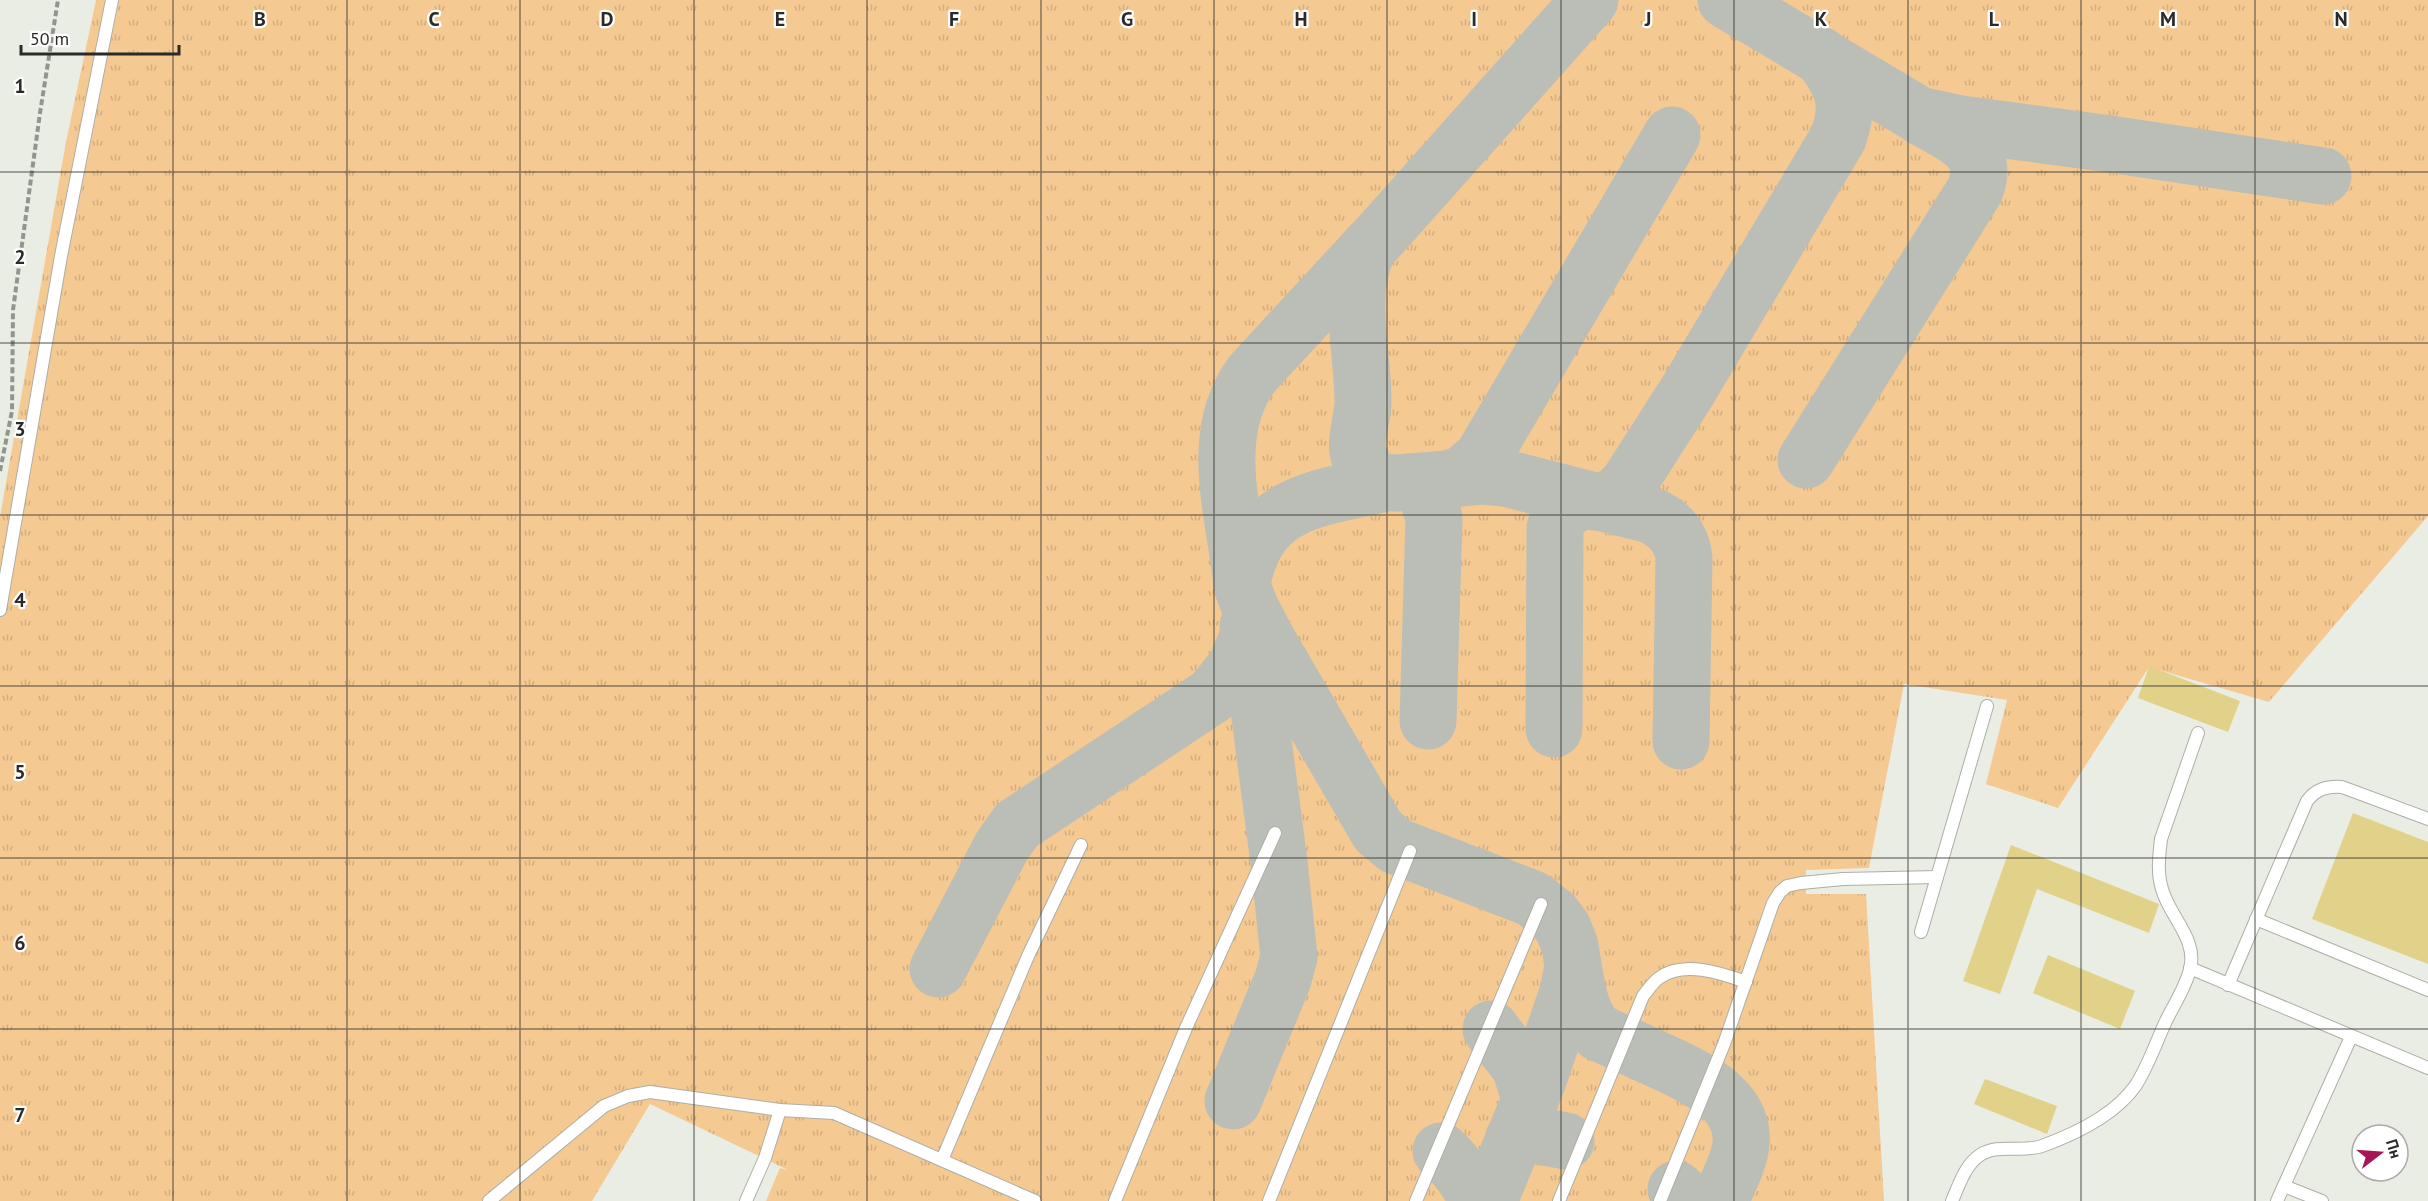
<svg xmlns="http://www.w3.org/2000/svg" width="2428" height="1201" viewBox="0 0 2428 1201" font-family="'PT Sans',sans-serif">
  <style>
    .grass { fill: url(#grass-tufts) }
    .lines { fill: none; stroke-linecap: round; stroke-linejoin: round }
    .taxiway { stroke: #bbbeb6; stroke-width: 57 }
    .building { fill: #e2d188 }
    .lane-casing { stroke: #acafa7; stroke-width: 14 }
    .path { stroke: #92948e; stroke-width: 4; stroke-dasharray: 6 3; stroke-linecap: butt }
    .lane { stroke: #fff; stroke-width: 12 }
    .grid { fill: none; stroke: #2a2b28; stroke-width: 1.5; stroke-opacity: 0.55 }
    .grid-label { font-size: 20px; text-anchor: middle; font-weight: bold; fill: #2a2b28; stroke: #fff; stroke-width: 4.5; stroke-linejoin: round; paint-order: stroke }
  </style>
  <defs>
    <pattern id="grass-tufts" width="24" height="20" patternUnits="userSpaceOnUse" patternTransform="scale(1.5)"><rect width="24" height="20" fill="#f5c992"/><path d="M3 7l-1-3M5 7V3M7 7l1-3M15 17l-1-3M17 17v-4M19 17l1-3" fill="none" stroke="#d2ad7e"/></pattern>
  </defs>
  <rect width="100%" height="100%" fill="#eaede4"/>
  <polygon class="grass" points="96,0 2428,0 2428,516 2269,702 2149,667 2058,808 1986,784 2007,700 1904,684 1869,868 1806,870 1806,894 1866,894 1884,1201 766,1201 780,1168 788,1170 650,1104 592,1201 0,1201 0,517 66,142"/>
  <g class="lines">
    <g class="taxiway">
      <polyline points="1726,0 1919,115 1961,124 2103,143 2323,176"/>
      <path d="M1672,135L1482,458L1463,474L1448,479L1482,476L1505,478L1650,515C1669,523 1682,537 1684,558L1681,741"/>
      <path d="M1368,248C1346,297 1363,349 1363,402C1363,415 1355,442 1358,452C1361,463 1368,475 1377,482L1397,483L1448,479"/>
      <path d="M1806,460L1975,190C1991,148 1953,135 1923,118"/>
      <polyline points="1414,482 1426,492 1434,518 1428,721"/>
      <path d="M1596,502L1613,498L1628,484L1687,392L1838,138C1851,103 1843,84 1820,55"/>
      <path d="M1242,583C1258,502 1312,500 1381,484"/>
      <path d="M1554,729L1555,528C1560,511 1571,505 1587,500"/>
      <path d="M1573,966C1578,990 1579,1015 1599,1033C1618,1041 1636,1050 1654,1058C1689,1074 1746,1097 1741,1144C1739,1163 1727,1184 1720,1201"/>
      <polyline points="938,969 1002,846 1017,825 1213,695 1236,666 1249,634"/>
      <polyline points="1491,1029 1520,1067 1530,1098"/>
      <polyline points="1233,1101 1283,979 1289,957 1279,862 1248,626"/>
      <polyline points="1513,1140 1534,1135 1566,1141"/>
      <path d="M1441,1151C1456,1165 1469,1181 1477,1201"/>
      <polyline points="1676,1189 1689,1201"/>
      <path d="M1489,1201L1538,1080L1568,992L1573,966L1570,946L1563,928L1554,916L1533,899L1396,846L1378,831L1266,638L1250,607L1242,586C1236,517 1206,436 1252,374L1386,229L1590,0"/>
    </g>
  </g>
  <g class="building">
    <polygon points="2149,666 2240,701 2228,732 2138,698"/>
    <polygon points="2353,813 2428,842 2428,964 2312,919"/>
    <polygon points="2011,845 2159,904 2149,933 2037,889 2000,994 1963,981"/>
    <polygon points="2048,955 2135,991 2120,1029 2033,993"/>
    <polygon points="1985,1079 2057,1106 2047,1134 1974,1104"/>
  </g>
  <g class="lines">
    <g class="lane-casing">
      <g id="lane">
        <polyline points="0,610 61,256 112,0"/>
        <polyline points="2256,919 2428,990"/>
        <polyline points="1921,932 1987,706"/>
        <polyline points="2190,968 2428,1068"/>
        <path d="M2228,985L2307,801C2316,789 2327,786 2342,787L2428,819"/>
        <polyline points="942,1160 1028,956 1081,845"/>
        <polyline points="2284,1186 2322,1201"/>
        <polyline points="489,1201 604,1106 628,1096 650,1092 780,1110 834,1113 1035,1201"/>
        <polyline points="746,1201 765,1158 780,1110"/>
        <polyline points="1115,1201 1186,1028 1275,833"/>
        <polyline points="1269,1201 1410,851"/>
        <polyline points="1416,1201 1541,904"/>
        <path d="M1559,1201L1643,996C1648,990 1653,982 1659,978C1683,960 1721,973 1746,982"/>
        <polyline points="1660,1201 1724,1044 1773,903 1780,892 1787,886 1801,883 1843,879 1937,877"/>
        <path d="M1952,1201C1959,1185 1965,1165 1980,1155C1998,1143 2022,1153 2042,1146C2075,1134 2116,1114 2136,1085C2148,1066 2156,1043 2165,1023C2173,1006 2186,987 2190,969C2198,939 2169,916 2162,889C2157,873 2159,856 2161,839L2198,733"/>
        <polyline points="2277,1201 2351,1037"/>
      </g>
    </g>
    <polyline class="path" points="0,471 12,411 13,310 40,113 58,0"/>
    <use href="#lane" class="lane"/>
  </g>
  <path class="grid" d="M173,0V1201M347,0V1201M520,0V1201M694,0V1201M867,0V1201M1041,0V1201M1214,0V1201M1387,0V1201M1561,0V1201M1734,0V1201M1908,0V1201M2081,0V1201M2255,0V1201M0,172H2428M0,343H2428M0,515H2428M0,686H2428M0,858H2428M0,1029H2428"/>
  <g class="grid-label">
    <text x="260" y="26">B</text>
    <text x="434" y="26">C</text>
    <text x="607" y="26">D</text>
    <text x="780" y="26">E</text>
    <text x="954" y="26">F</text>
    <text x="1127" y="26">G</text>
    <text x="1301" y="26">H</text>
    <text x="1474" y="26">I</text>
    <text x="1648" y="26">J</text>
    <text x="1821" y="26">K</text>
    <text x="1994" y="26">L</text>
    <text x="2168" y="26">M</text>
    <text x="2341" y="26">N</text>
    <text x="20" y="93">1</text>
    <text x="20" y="264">2</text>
    <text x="20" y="436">3</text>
    <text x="20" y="607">4</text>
    <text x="20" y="779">5</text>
    <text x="20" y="950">6</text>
    <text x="20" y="1122">7</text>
  </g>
  <g transform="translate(2380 1153) rotate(73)"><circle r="28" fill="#ffffff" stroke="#aaaaa9" stroke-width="1.5"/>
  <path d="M0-4.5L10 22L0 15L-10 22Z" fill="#a61657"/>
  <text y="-9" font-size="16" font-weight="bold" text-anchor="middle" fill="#2a2b28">Пн</text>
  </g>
  <path d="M21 45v9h158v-9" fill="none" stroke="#2a2b28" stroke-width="3"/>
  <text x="30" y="45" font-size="18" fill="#2a2b28" stroke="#ffffff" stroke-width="4.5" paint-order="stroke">50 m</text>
</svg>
